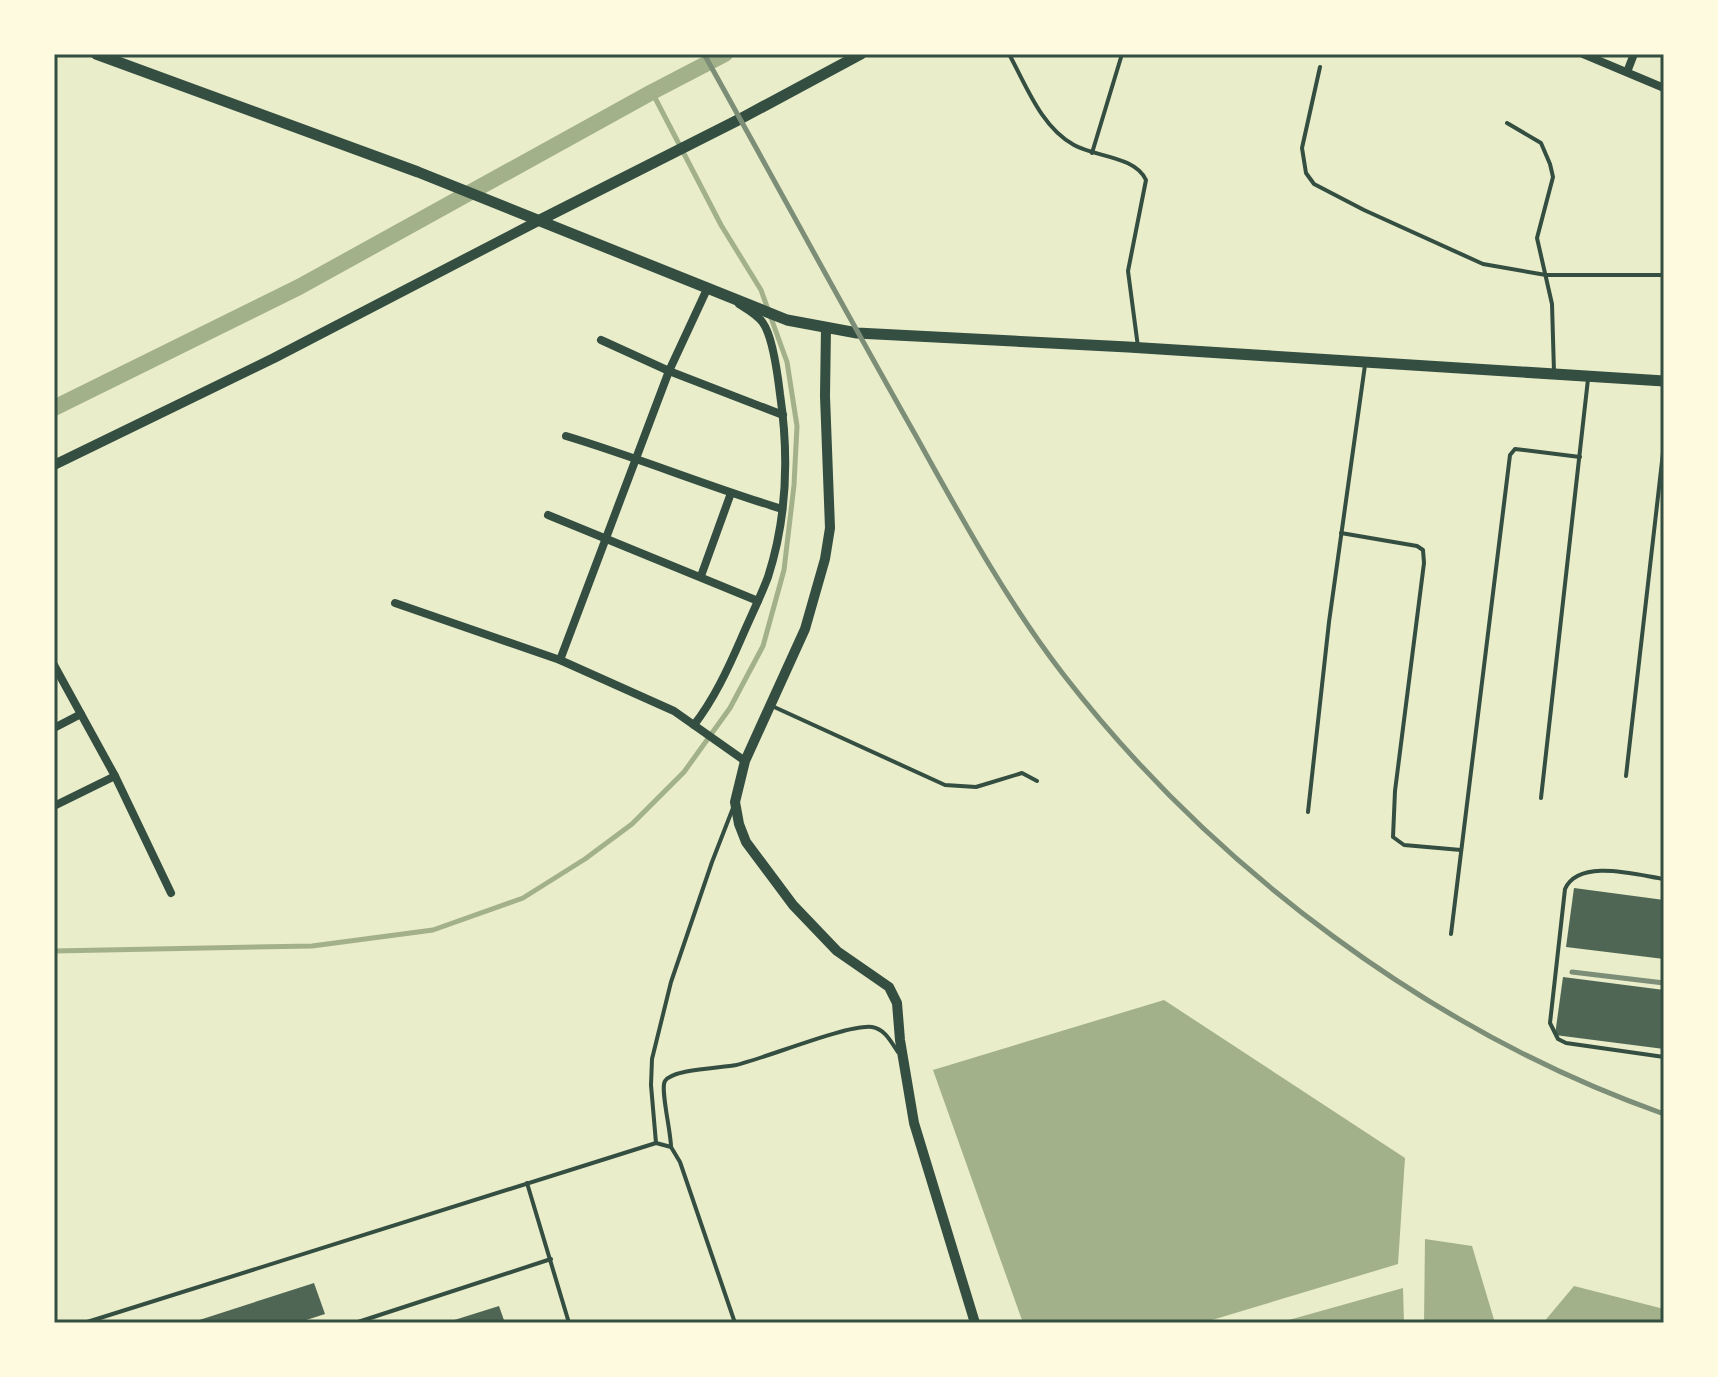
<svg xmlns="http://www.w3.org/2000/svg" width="1718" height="1377" viewBox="0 0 1718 1377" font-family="Merriweather,serif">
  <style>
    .water { fill: #a3b18a }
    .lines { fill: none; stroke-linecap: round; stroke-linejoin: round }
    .stream { stroke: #a3b18a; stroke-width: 5 }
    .canal { stroke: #a3b18a; stroke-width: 16 }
    .building { fill: #4f6655 }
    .service { stroke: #344e41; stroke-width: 4 }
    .minor { stroke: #344e41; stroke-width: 8 }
    .tertiary { stroke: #344e41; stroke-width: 10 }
    .secondary { stroke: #344e41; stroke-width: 11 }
    .rail { stroke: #7c8e77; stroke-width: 5 }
    .neatline { fill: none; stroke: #344e41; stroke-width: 3 }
  </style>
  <rect width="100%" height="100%" fill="#e9edc9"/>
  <g class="water">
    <polygon points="1164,1000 1405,1158 1398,1264 1202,1323 1023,1323 933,1070"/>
    <polygon points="1425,1239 1472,1246 1495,1323 1424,1323"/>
    <polygon points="1574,1286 1664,1309 1664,1323 1543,1323"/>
    <polygon points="1403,1288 1404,1323 1278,1323"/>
  </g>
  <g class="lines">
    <polyline class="stream" points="54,951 312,946 433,930 523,898 585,859 632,824 684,772 730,708 763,646 784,570 794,485 797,426 787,362 761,290 721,225 652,92"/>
    <polyline class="canal" points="54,408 299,287 652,92 725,54"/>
  </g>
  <g class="building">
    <polygon points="1574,888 1664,900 1664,959 1566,947"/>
    <polygon points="1563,977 1664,990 1664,1049 1555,1035"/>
    <polygon points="314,1283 325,1314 297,1323 190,1323"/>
    <polygon points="499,1306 505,1323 448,1323 448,1322"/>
  </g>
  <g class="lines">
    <g class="service">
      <path d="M1009,54C1026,85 1041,127 1074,145C1095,157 1135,156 1146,180L1128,271L1138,347"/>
      <polyline points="1320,67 1302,148 1306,173 1314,184 1364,210 1483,264 1546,275 1664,275"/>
      <polyline points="1507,123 1541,143 1550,164 1553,177 1537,238 1552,304 1554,372"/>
      <polyline points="1092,153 1122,54"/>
      <polyline points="1341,533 1417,546 1423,550 1424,563 1395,791 1393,837 1404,845 1461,850"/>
      <polyline points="772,706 945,785 976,787 1022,773 1037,781"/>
      <polyline points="1626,776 1664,444"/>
      <polyline points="1541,798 1588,379"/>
      <polyline points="1308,812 1329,622 1365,365"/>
      <path d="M1664,879C1637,875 1579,858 1565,889L1550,1023L1558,1039L1566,1043L1664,1057"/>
      <polyline points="1451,934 1510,455 1515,449 1580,457"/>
      <polyline points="656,1143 651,1085 652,1059 671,982 712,862 733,808"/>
      <path d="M671,1147C671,1132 660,1088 665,1081C673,1069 721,1068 736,1065C766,1058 848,1024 872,1027C885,1029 891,1042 898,1052"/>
      <polyline points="527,1183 569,1323"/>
      <polyline points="84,1323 656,1143 671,1147 680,1162 735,1323"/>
      <polyline points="355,1323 551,1259"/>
    </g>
    <g class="minor">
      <polyline points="1583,54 1664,88"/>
      <polyline points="1627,72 1634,54"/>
      <polyline points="601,340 669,371 783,415"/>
      <path d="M566,436C639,458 710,487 782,509"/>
      <polyline points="548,515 758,601"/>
      <polyline points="701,576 731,493"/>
      <polyline points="395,603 560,660 674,711 745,761"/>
      <polyline points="560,660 669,371 708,287"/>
      <polyline points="54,665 115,776 171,893"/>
      <path d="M694,725C714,699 728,669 741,639C750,618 760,598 768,577C787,518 789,455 780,394C778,377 773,337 763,323C758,315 747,309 739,304"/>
      <polyline points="54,728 81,714"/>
      <polyline points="54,806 115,776"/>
    </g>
    <g class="tertiary">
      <polyline points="826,327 825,396 830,528 825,559 805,629 745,761 735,802 739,824 746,842 793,905 837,951 889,987 897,1003 900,1040 914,1123 975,1323"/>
      <polyline points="54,465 274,358 540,220"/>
    </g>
    <g class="secondary">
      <polyline points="96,54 418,172 787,320 857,333 1128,347 1664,381"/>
      <polyline points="540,220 740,119 861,54"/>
    </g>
    <g class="rail">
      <path d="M704,54C775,181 844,309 916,436C961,517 1006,600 1063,674C1214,869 1432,1032 1664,1114"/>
      <polyline points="1572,972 1664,983"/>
    </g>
  </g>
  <rect width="1718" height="1377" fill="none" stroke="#fefae0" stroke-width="112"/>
  <rect x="56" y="56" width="1606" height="1265" class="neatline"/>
</svg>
